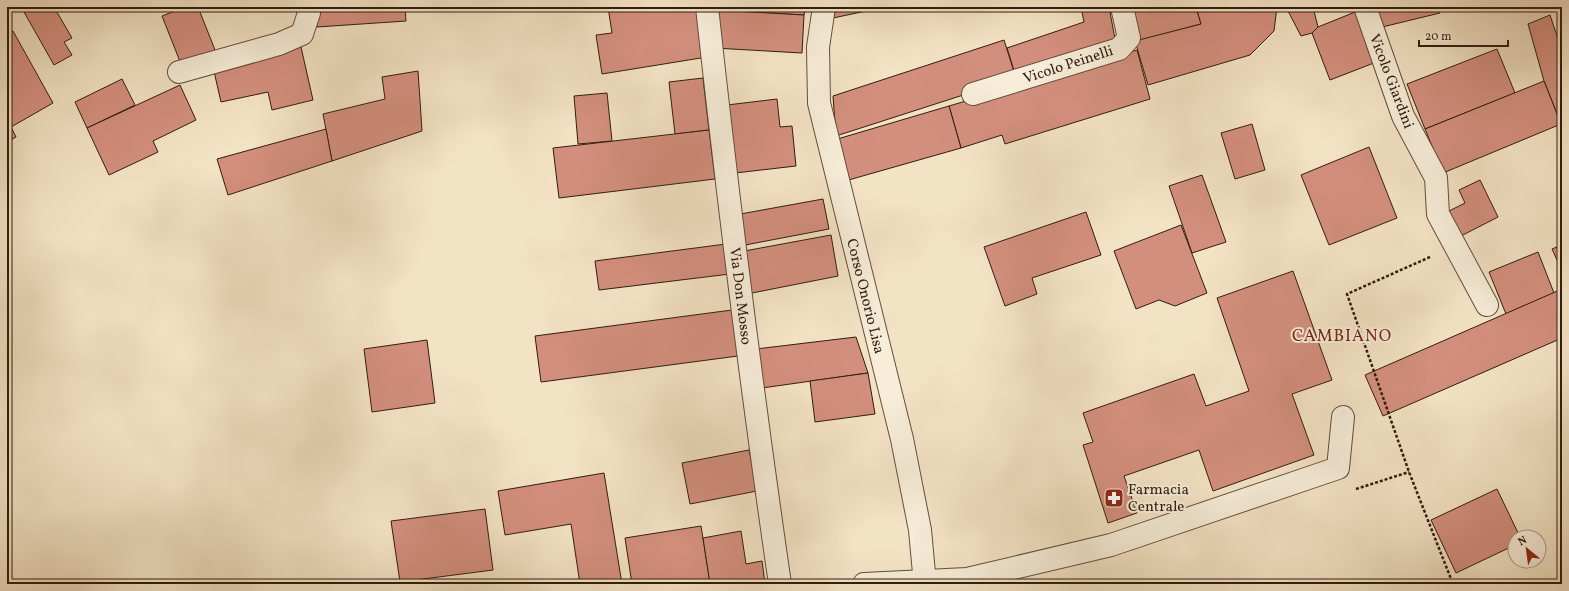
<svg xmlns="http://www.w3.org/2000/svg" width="1569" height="591" viewBox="0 0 1569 591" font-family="Vollkorn,serif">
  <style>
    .building { fill: #d38f7e; stroke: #311c0f }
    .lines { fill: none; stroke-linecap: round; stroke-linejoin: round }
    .minor-casing { stroke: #624e3c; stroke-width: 24 }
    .path { stroke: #311c0f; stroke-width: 2.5; stroke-dasharray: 3 2; stroke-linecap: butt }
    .minor { stroke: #f7edd9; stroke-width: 22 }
    .labels { text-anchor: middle; stroke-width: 4; stroke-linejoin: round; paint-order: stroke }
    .street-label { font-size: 15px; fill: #311c0f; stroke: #f7edd9 }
    .poi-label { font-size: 15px; fill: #311c0f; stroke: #f7edd9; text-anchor: start }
    .quarter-label { font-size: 17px; letter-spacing: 1px; fill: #7a1f14; stroke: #f7edd9 }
  </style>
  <rect width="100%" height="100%" fill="#f3e3c5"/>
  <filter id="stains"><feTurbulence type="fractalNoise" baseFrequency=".005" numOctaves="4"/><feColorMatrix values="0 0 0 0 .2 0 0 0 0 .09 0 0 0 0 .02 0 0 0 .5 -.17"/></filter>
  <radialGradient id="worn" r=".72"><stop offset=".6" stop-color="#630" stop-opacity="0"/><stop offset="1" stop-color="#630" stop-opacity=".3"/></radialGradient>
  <g class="building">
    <polygon points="33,7 54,7 72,38 64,42 72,55 54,65 24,12"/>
    <polygon points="185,7 198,7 215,50 181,64 162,16"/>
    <polygon points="315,7 405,7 406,21 317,27"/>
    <polygon points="608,7 701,7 707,57 602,74 596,35 612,33"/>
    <polygon points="712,7 806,7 804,15 716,10"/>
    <polygon points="837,7 885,7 833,18"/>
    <polygon points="1081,7 1109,7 1115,39 1015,74 1007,48 1084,22"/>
    <polygon points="1132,7 1196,7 1201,24 1141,40"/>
    <polygon points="1196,7 1277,7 1274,31 1250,55 1148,85 1135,41 1201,24"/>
    <polygon points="1294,7 1313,7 1318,27 1312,33 1301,36 1287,9"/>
    <polygon points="1372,7 1438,7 1440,13 1378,28"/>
    <polygon points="716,10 804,15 802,53 714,48"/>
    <polygon points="1360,10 1379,61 1330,80 1312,33 1318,27"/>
    <polygon points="1550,15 1561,48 1562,48 1561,124 1544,81 1528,24"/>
    <polygon points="13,31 53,103 11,127 16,137 7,142 7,34"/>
    <polygon points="1004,40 1016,78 836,136 833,96"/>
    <polygon points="301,47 313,100 272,110 268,92 221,102 213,67"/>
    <polygon points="1497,49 1515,93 1425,129 1407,84"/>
    <polygon points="1137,50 1150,99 1005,144 1002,135 961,148 949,106"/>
    <polygon points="418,71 422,131 332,161 323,114 385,99 382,77"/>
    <polygon points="703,78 709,130 675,134 669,82"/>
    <polygon points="122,79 135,105 87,128 75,102"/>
    <polygon points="1544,81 1561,124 1443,173 1425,129"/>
    <polygon points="180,85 196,120 153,141 158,152 109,175 87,128"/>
    <polygon points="607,93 612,141 578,144 574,96"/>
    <polygon points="777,99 780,127 792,126 796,166 735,173 727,105"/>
    <polygon points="949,106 961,148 845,181 834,140"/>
    <polygon points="1252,124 1265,170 1235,179 1221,133"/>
    <polygon points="326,129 332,161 228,195 217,159"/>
    <polygon points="709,130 715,179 559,198 553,148"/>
    <polygon points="1369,147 1397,218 1329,245 1301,175"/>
    <polygon points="1202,175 1226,242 1192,253 1169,186"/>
    <polygon points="1480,180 1498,217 1459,237 1447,212 1465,203 1459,190"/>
    <polygon points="823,199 829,229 740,246 735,215"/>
    <polygon points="1086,212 1101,255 1032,278 1037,294 1005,306 984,247"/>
    <polygon points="1181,225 1207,293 1175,306 1159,300 1136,309 1114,251"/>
    <polygon points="831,235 838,276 747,294 739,252"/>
    <polygon points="726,244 730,274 599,290 595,261"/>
    <polygon points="1562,245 1562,271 1552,249"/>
    <polygon points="1538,252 1554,293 1506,314 1489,272"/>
    <polygon points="1293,271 1332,380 1292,394 1314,455 1213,491 1199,450 1124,476 1137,513 1108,523 1083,445 1093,442 1083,413 1194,374 1206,406 1249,391 1217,298"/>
    <polygon points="1562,289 1562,338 1383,416 1365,375"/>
    <polygon points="732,310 738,356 541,382 535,336"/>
    <polygon points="856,337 868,373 762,388 756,349"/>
    <polygon points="427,340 435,403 372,412 364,349"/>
    <polygon points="868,373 875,414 815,422 810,381"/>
    <polygon points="749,450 757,491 690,504 682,463"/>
    <polygon points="604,473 622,584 580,584 571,524 505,535 498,491"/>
    <polygon points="1497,489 1520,537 1515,537 1515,545 1456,573 1431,520"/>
    <polygon points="485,509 493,570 400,582 391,521"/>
    <polygon points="701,526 710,582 698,584 632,584 625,538"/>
    <polygon points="741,531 746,564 762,561 765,584 710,584 703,538"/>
  </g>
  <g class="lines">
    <g class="minor-casing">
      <g id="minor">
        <path d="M707,7C728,200 752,392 780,584"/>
        <polyline points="824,7 818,47 819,103 902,439 920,530 925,584"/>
        <polyline points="1365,7 1403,116 1436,178 1438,214 1487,305"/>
        <polyline points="179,72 279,44 302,34 309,13 309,7"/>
        <polyline points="973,94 1119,49 1129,38 1122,7"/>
        <polyline points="864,584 967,579 1111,545 1338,468 1343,417"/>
      </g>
    </g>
    <g class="path">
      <polyline points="1430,257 1347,294 1409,472 1453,584"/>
      <polyline points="1356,489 1409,472"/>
      <polyline points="1466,584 1468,583"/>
    </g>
    <use href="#minor" class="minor"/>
  </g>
  <defs>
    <g id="pharmacy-square" transform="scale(1)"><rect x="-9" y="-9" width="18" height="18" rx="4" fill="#8f2418" stroke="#f7edd9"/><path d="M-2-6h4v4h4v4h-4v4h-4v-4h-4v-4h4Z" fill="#fff"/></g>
  </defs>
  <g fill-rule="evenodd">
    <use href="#pharmacy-square" x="1114" y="498"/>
  </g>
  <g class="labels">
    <g class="street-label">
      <text transform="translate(1068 64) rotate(-18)" y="5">Vicolo Peinelli</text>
      <text transform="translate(1392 81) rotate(69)" y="5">Vicolo Giardini</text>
      <text transform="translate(741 296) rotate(83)" y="5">Via Don Mosso</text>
      <text transform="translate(866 296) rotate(76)" y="5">Corso Onorio Lisa</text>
    </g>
    <g class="poi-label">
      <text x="1128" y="494">Farmacia<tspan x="1128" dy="17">Centrale</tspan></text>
    </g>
    <g class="quarter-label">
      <text x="1342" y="341">CAMBIANO</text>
    </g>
  </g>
  <rect width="1569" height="591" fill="none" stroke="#f3e3c5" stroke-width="24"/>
  <rect x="8" y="8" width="1553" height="575" fill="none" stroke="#311c0f" stroke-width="2"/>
  <rect x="12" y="12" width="1545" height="567" fill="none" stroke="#311c0f"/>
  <g transform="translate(1527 549) rotate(331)"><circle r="19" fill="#f7edd9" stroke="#a89988"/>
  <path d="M0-3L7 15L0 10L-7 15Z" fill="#8f2418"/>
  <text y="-6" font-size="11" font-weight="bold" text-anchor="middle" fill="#311c0f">N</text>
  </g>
  <path d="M1419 40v6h89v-6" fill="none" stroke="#311c0f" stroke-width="2"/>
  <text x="1425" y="40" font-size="12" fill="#311c0f" stroke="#f7edd9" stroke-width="3" paint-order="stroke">20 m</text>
  <rect width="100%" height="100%" filter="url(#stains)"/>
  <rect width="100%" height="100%" fill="url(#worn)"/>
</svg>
